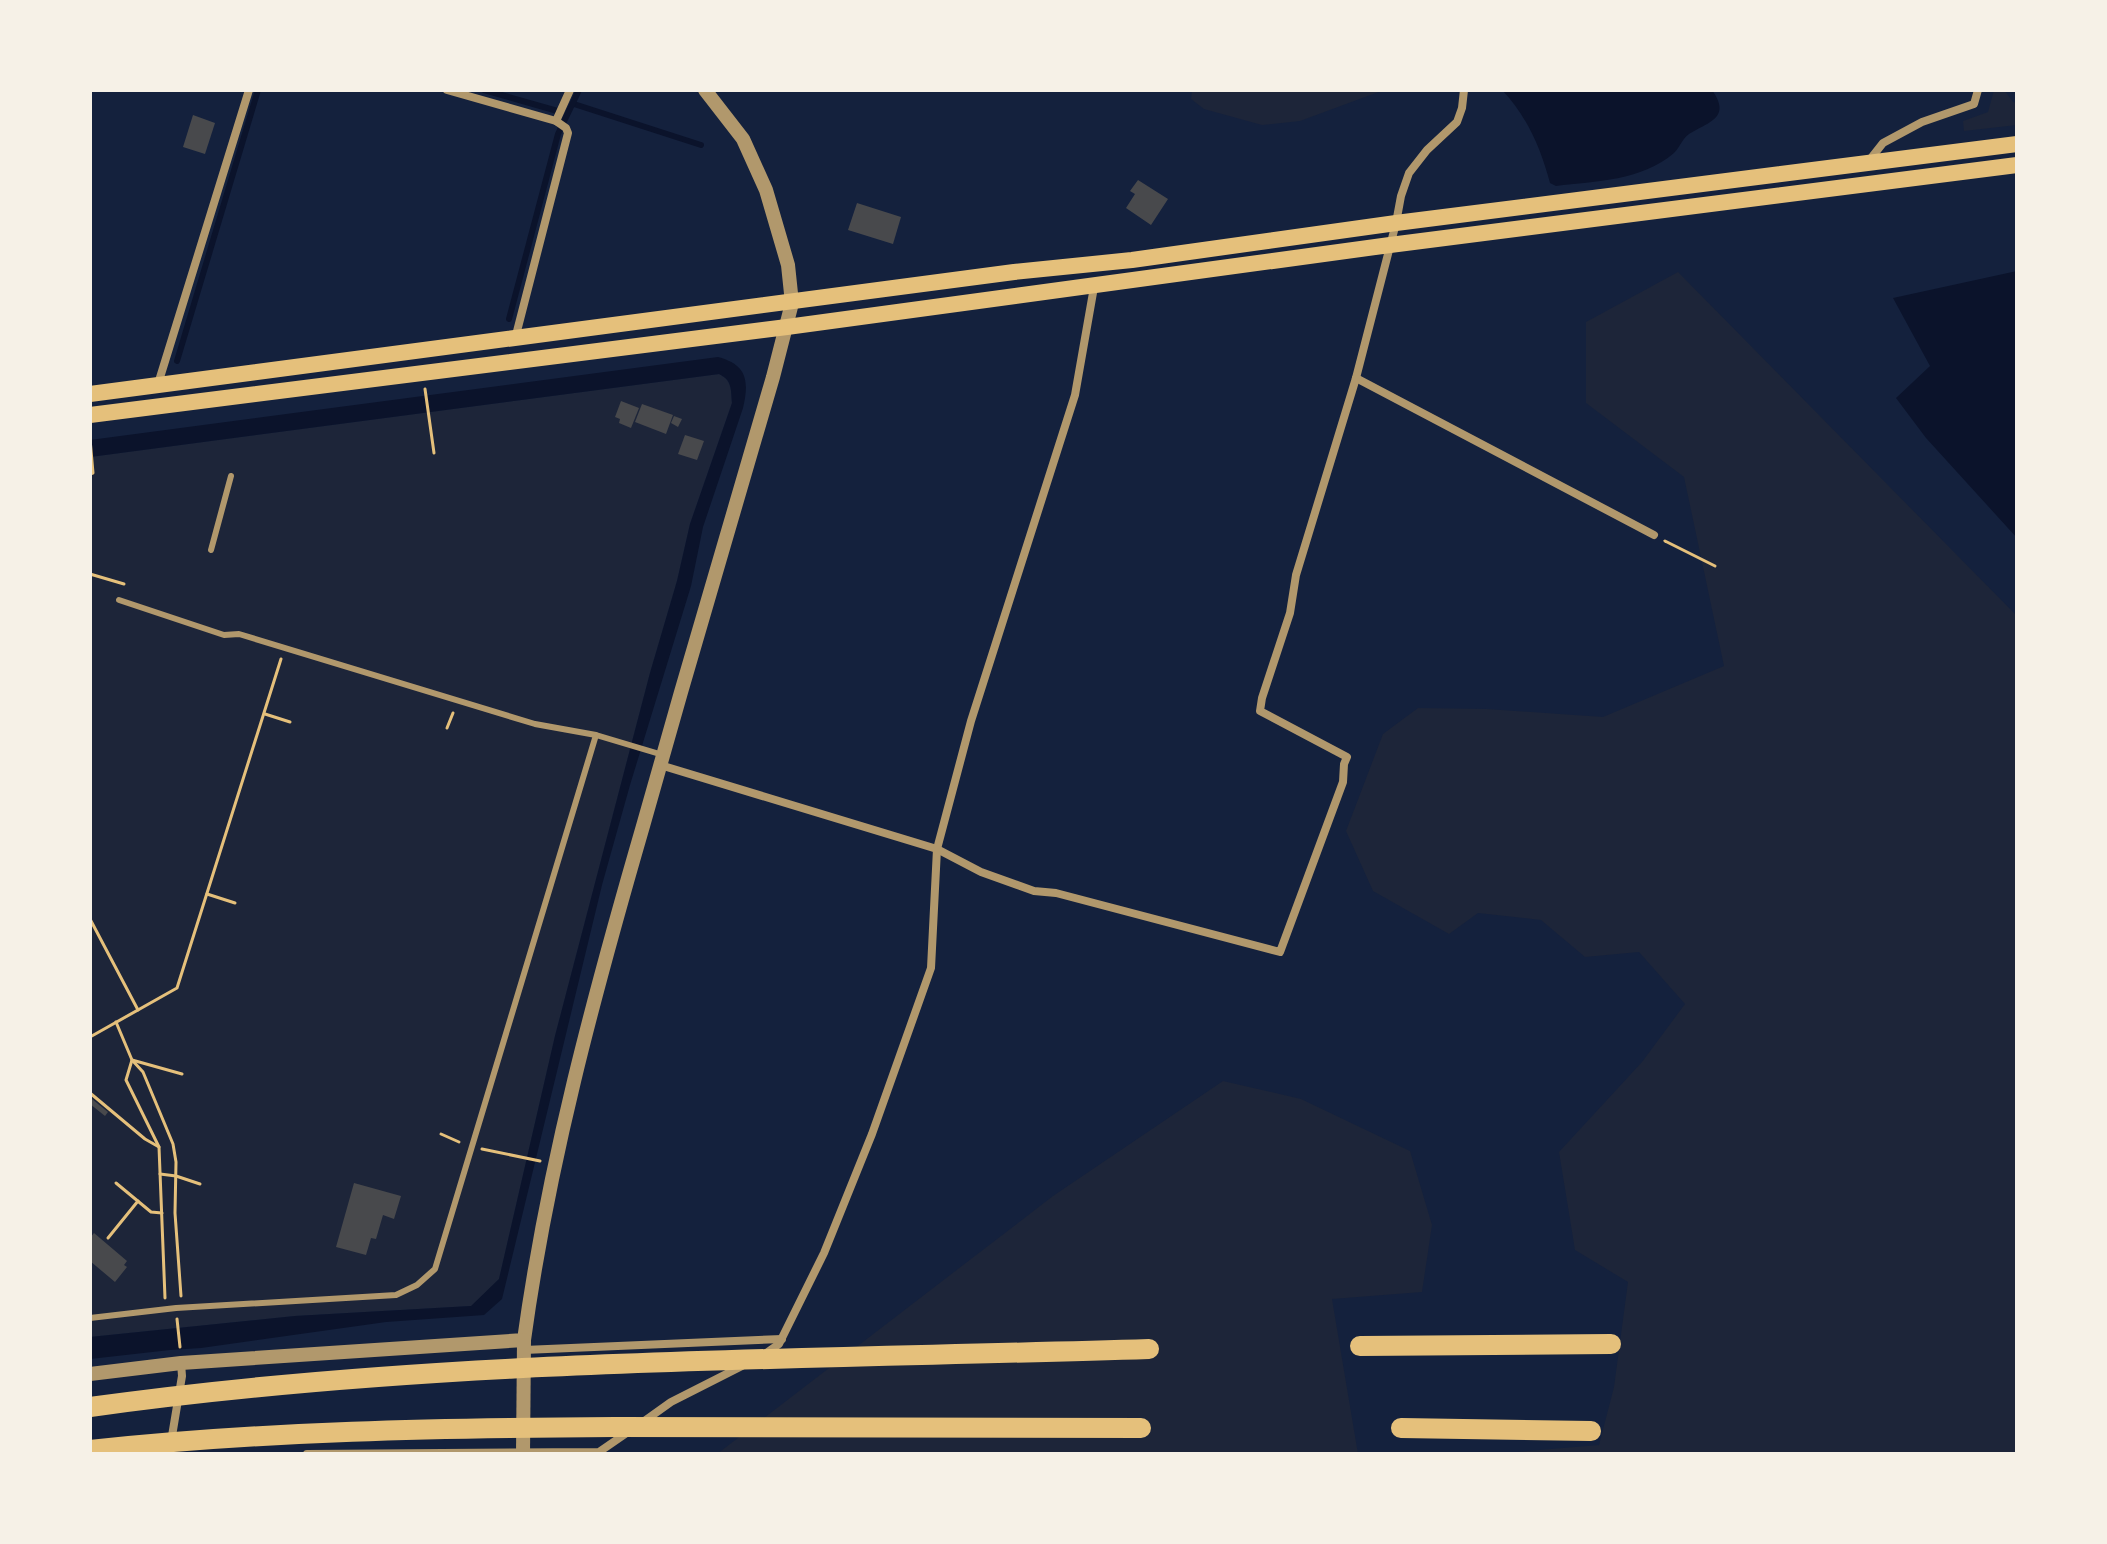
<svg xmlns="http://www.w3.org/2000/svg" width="2107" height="1544" viewBox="0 0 2107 1544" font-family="'Noto Sans',sans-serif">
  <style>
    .green { fill: #1d2539 }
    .water { fill: #0b132b }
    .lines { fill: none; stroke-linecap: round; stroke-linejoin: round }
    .stream { stroke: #0b132b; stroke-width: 6 }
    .building { fill: #48494c }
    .path { stroke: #e5c07b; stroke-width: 3 }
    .service { stroke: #b1986c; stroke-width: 6 }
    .minor { stroke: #b1986c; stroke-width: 8 }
    .tertiary { stroke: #b1986c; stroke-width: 14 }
    .secondary { stroke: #e5c07b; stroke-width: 16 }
    .motorway { stroke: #e5c07b; stroke-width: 20 }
  </style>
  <rect width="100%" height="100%" fill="#14213d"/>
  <g class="green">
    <polygon points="1192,90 1384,90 1300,121 1262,125 1204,109 1191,99"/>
    <polygon points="1994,90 2004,90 2013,102 2017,103 2017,125 1964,131 1963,121 1988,112"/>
    <polygon points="1678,272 2017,616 2017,1454 1493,1454 1599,1445 1614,1387 1628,1282 1575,1250 1559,1152 1642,1062 1685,1004 1639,952 1585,957 1541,920 1478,913 1449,934 1373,891 1346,831 1383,734 1418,708 1487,709 1603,717 1724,666 1684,477 1586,403 1586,322"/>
    <path d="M719,374C732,380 731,390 732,403L690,524L677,581L650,673L555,1036L499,1279L472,1306L295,1316L90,1337V457Z"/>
    <polygon points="1223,1081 1301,1099 1410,1151 1432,1225 1422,1292 1332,1299 1358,1454 717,1454 1053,1196"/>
  </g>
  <g class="water">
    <path d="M1502,90H1712C1732,118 1708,122 1689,134C1682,139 1680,147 1674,153C1641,181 1596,181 1556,186L1550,183C1541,149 1527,116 1502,90Z"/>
    <polygon points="2017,271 2017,538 1926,438 1896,398 1930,366 1893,298"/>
    <path d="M718,357C748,365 749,382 743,408L703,527L691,586L630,785L602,885L502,1299L484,1315L386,1322L201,1348L170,1350L90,1359V1337L295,1316L471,1306L499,1279L555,1036L650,673L677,581L690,524L732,403C731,389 732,380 719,374L90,457V440Z"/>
  </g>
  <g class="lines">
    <g class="stream">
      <polyline points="484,90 561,112"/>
      <polyline points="574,104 701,145"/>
      <polyline points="509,319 558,134 579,90"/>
      <polyline points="177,361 258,90"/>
    </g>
  </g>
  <g class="building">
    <polygon points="193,115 215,123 205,154 183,147"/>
    <polygon points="1138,180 1168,199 1151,225 1126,208 1135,194 1130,191"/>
    <polygon points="857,203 901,217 893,244 848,230"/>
    <polygon points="621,401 639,408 631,428 619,423 620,419 615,417"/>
    <polygon points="642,404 673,415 666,434 635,422"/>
    <polygon points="674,416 682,419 678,427 671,423"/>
    <polygon points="685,435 704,441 697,460 678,454"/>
    <polygon points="92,1099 108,1112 105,1116 90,1104"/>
    <polygon points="354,1183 401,1196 394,1219 383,1215 376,1239 371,1238 366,1255 336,1247"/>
    <polygon points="94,1233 127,1261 124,1265 127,1267 115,1282 90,1261 90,1238"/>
  </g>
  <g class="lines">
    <g class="path">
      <polyline points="425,389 434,453"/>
      <polyline points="90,439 93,473 90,474"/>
      <polyline points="1665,541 1715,566"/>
      <polyline points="90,574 124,584"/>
      <polyline points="265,714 290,722"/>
      <polyline points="447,728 453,713"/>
      <polyline points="207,894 235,903"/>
      <polyline points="90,919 138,1010"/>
      <polyline points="116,1022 132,1060 143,1072 173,1144 176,1162 175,1213 181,1296"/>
      <polyline points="90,1037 177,988 281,659"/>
      <polyline points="90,1093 145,1139 159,1147"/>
      <polyline points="441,1134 459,1142"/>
      <polyline points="482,1149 540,1161"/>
      <polyline points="160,1174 176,1176 200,1184"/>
      <polyline points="116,1183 151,1212 162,1213"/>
      <polyline points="108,1238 138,1201"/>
      <polyline points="165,1298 159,1147 126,1080 132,1060 182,1074"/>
      <polyline points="177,1319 180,1347"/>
    </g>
    <g class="service">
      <polyline points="211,550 231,476"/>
      <polyline points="119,600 224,635 239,634 535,724 596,735 663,755"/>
      <polyline points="90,1318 176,1308 396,1295 417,1285 435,1269 596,735"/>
    </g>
    <g class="minor">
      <polyline points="447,90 556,121 566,128 568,133 515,339"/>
      <polyline points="556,121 570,90"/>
      <polyline points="1868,162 1883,143 1922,122 1974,104 1978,90"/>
      <polyline points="1356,378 1654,535"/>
      <polyline points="158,384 249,90"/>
      <polyline points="660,765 937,849 981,872 1034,891 1056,893 1280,952 1343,782 1344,764 1347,757 1260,711 1262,698 1290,613 1296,575 1356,378 1396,223 1401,196 1409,173 1427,150 1457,122 1462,108 1464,90"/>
      <polyline points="524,1350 782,1339"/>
      <polyline points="765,1354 779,1344 824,1253 872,1134 931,968 937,849 971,721 1075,395 1094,287"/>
      <polyline points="643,1422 671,1402 742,1366"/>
      <polyline points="169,1454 182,1376 181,1363"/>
      <polyline points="307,1454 599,1452 628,1432"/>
    </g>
    <g class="tertiary">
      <path d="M90,1374L181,1363L524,1340C548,1165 594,995 643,826C685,676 729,527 773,377L792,303L788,265L766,190L743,139L705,90"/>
      <polyline points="523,1454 524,1340"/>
    </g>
    <g class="secondary">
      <polyline points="90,394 1014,272 1132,260 1396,223 2017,144"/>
      <polyline points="90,415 787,327 1390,245 2017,165"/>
    </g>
    <g class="motorway">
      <polyline points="1360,1346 1611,1344"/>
      <path d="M90,1407C440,1358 797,1360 1149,1349"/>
      <polyline points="1401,1428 1591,1431"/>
      <path d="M90,1450C264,1431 440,1428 615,1427C791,1426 966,1427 1141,1428"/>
    </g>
  </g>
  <rect width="2107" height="1544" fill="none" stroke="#f6f1e7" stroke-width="184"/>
</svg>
